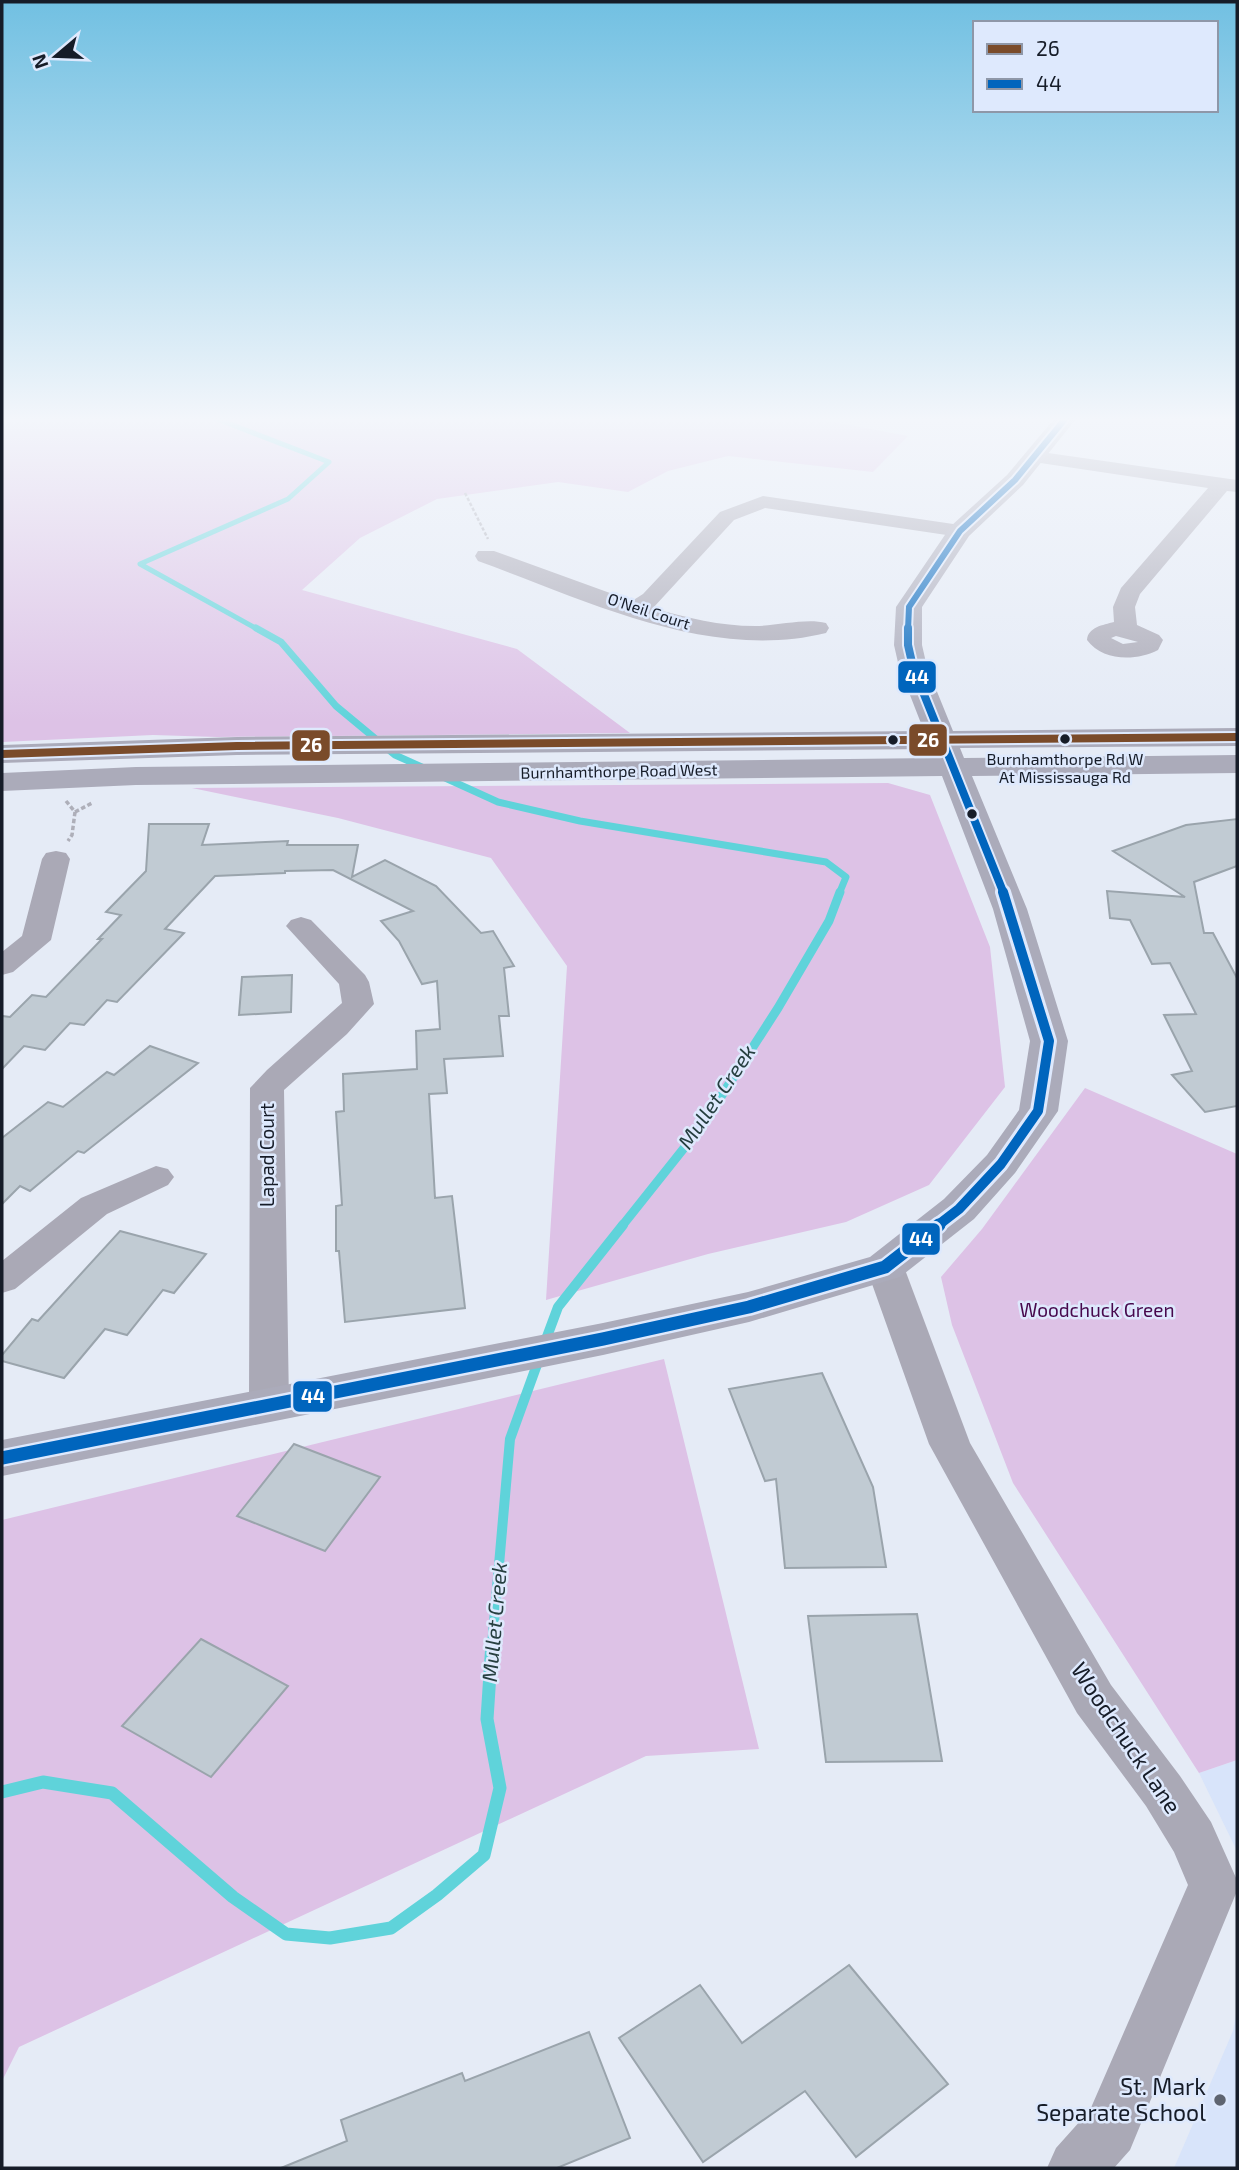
<svg xmlns="http://www.w3.org/2000/svg" width="1239" height="2170" viewBox="0 0 1239 2170" font-family="'Exo 2',sans-serif">
  <style>
    .built { fill: #d8e4fa }
    .green { fill: #ddc2e6 }
    .lines { fill: none; stroke-linecap: round; stroke-linejoin: round }
    .stream-far4 { stroke: #5fd3da; stroke-width: 5 }
    .stream-far3 { stroke: #5fd3da; stroke-width: 7 }
    .stream-far2 { stroke: #5fd3da; stroke-width: 9 }
    .stream-far1 { stroke: #5fd3da; stroke-width: 10 }
    .stream { stroke: #5fd3da; stroke-width: 13 }
    .building { fill: #c1cbd3; stroke: #9aa4ac; stroke-width: 2 }
    .path-far1 { stroke: #aeafb9; stroke-width: 2.5; stroke-dasharray: 3.5 2; stroke-linecap: butt }
    .path { stroke: #aeafb9; stroke-width: 3.5; stroke-dasharray: 4.5 2.5; stroke-linecap: butt }
    .minor { fill: #aaa9b6; fill-rule: evenodd }
    .major { fill: #ababba; fill-rule: evenodd }
    .bus-1-casing { stroke: #dee9fd; stroke-width: 12 }
    .bus-2-far3-casing { stroke: #dee9fd; stroke-width: 10 }
    .bus-2-far2-casing { stroke: #dee9fd; stroke-width: 12 }
    .bus-2-far1-casing { stroke: #dee9fd; stroke-width: 16 }
    .bus-2-casing { stroke: #dee9fd; stroke-width: 18 }
    .bus-1 { stroke: #7a4b2a; stroke-width: 8 }
    .bus-2-far3 { stroke: #0065bd; stroke-width: 6 }
    .bus-2-far2 { stroke: #0065bd; stroke-width: 8 }
    .bus-2-far1 { stroke: #0065bd; stroke-width: 10 }
    .bus-2 { stroke: #0065bd; stroke-width: 13 }
    .bus-dot { fill: #161c28; stroke: #dee9fd; stroke-width: 2.5 }
    .poi-dot { fill: #5e6470; stroke: #dee9fd; stroke-width: 2.5 }
    .labels { text-anchor: middle; stroke-width: 5; stroke-linejoin: round; paint-order: stroke }
    .far-street-label { font-size: 16px; fill: #161c28; stroke: #dee9fd }
    .far-bus-label { font-size: 16px; fill: #161c28; stroke: #dee9fd }
    .street-label { font-size: 19px; fill: #161c28; stroke: #dee9fd }
    .park-label { font-size: 19px; fill: #47094d; stroke: #dee9fd }
    .water-label { font-size: 21px; font-style: italic; fill: #263f40; stroke: #dee9fd }
    .near-street-label { font-size: 23px; fill: #161c28; stroke: #dee9fd }
    .near-poi-label { font-size: 23px; fill: #161c28; stroke: #dee9fd; text-anchor: end }
    .line-badge { stroke: #dee9fd; stroke-width: 2.5 }
    .badge-label { font-size: 19px; text-anchor: middle; font-weight: bold; fill: #fff }
  </style>
  <rect width="100%" height="100%" fill="#e5ebf6"/>
  <g class="built">
    <polygon points="1237,1760 1237,1851 1199,1773"/>
    <polygon points="1237,2009 1237,2168 1174,2168 1233,2031"/>
  </g>
  <g class="green">
    <polygon points="2,419 817,419 908,436 873,472 728,456 668,471 628,492 558,482 437,499 360,538 302,590 517,649 630,733 217,737 153,735 2,742"/>
    <polygon points="888,783 930,795 990,947 1005,1087 929,1185 846,1222 708,1254 546,1300 567,966 491,858 338,818 192,788"/>
    <polygon points="1085,1088 1237,1154 1237,1760 1199,1773 1013,1483 952,1325 941,1277 982,1229"/>
    <polygon points="664,1359 759,1749 646,1756 19,2047 2,2081 2,1520"/>
  </g>
  <g class="lines">
    <polyline class="stream-far4" points="217,419 329,462 288,499 140,564 259,630"/>
    <g class="stream-far3">
      <polyline points="256,628 281,642 336,706 395,755 424,768"/>
      <polyline points="443,777 498,802 580,821 826,862 846,877 839,894"/>
    </g>
    <polyline class="stream-far2" points="622,1226 704,1123 778,1008 829,921 840,892"/>
    <g class="stream-far1">
      <polyline points="545,1342 558,1307 623,1225"/>
      <polyline points="492,1645 510,1439 539,1359"/>
    </g>
    <polyline class="stream" points="2,1792 43,1782 112,1793 233,1897 286,1934 330,1938 391,1928 437,1895 484,1855 500,1788 487,1719 492,1643"/>
  </g>
  <g class="building">
    <polygon points="1237,819 1237,866 1194,882 1204,933 1213,933 1237,978 1237,1106 1205,1112 1172,1075 1192,1071 1164,1015 1196,1014 1170,963 1152,964 1130,920 1110,918 1107,891 1185,897 1113,851 1186,825"/>
    <polygon points="149,824 209,824 202,845 288,841 287,845 358,845 352,877 385,860 436,886 481,933 493,931 514,966 504,968 509,1016 499,1016 503,1056 444,1059 447,1093 429,1094 435,1198 452,1196 465,1308 345,1322 339,1251 336,1251 336,1206 342,1205 336,1112 344,1111 343,1074 417,1069 416,1031 440,1029 437,981 422,984 399,941 381,921 413,911 333,870 285,871 285,873 215,876 165,929 184,933 117,1002 107,1000 84,1025 70,1023 45,1050 24,1046 2,1069 2,1016 10,1017 32,995 46,997 102,939 98,939 121,915 106,912 146,871"/>
    <polygon points="292,975 291,1012 239,1015 242,977"/>
    <polygon points="150,1046 198,1063 84,1153 78,1151 30,1191 20,1186 2,1204 2,1138 48,1102 63,1107 107,1072 114,1075"/>
    <polygon points="120,1231 206,1254 174,1293 163,1290 127,1335 105,1329 64,1378 2,1361 2,1355 32,1319 38,1321"/>
    <polygon points="822,1373 873,1487 886,1567 785,1568 776,1479 765,1481 729,1389"/>
    <polygon points="294,1444 380,1477 325,1551 237,1516"/>
    <polygon points="917,1614 942,1761 826,1762 808,1616"/>
    <polygon points="201,1639 288,1686 211,1777 122,1726"/>
    <polygon points="849,1965 948,2084 856,2157 805,2091 703,2162 619,2038 700,1985 742,2043"/>
    <polygon points="589,2032 630,2138 557,2168 281,2168 347,2141 341,2120 462,2073 465,2081"/>
  </g>
  <g class="lines">
    <polyline class="path-far1" points="465,493 488,539"/>
    <g class="path">
      <polyline points="66,801 75,812 72,835 68,841"/>
      <polyline points="75,812 92,803"/>
    </g>
    <g class="minor">
      <path d="M1034,451L1237,480V492L1227,491L1140,594L1135,607L1137,625L1159,635L1163,640L1158,650C1137,661 1103,662 1087,640C1088,627 1103,625 1114,622L1113,607L1121,588L1208,488L1027,461L1024,457ZM1116,636L1138,642L1123,644L1111,638Z"/>
      <path d="M763,496L960,525L967,527L970,531L967,535L960,537L765,508L734,520L653,608C687,618 720,626 755,626C778,626 805,618 826,623L829,628L826,633C709,662 586,600 478,561L475,556L478,551H494L632,601L643,594L720,512Z"/>
      <polygon points="56,851 66,853 70,859 51,940 13,972 2,975 2,952 22,936 42,859 46,853"/>
      <polygon points="301,917 311,920 365,975 369,982 374,1004 347,1034 284,1090 289,1405 283,1415 269,1420 255,1415 249,1405 250,1088 267,1070 342,1003 339,984 286,926 291,920"/>
      <polygon points="156,1166 168,1169 174,1177 168,1185 107,1214 15,1289 2,1293 2,1261 81,1198"/>
      <polygon points="885,1254 898,1258 904,1267 970,1443 1111,1685 1180,1776 1211,1822 1237,1880 1237,1891 1130,2150 1114,2168 1047,2168 1056,2148 1090,2110 1188,1885 1174,1852 1146,1806 1077,1713 929,1444 866,1267 872,1258"/>
    </g>
    <polygon class="major" points="1054,419 1076,419 1023,485 969,536 922,607 922,645 927,667 953,731 1237,728 1237,746 960,748 964,758 1237,755 1237,773 972,776 1027,909 1068,1041 1058,1111 1015,1173 974,1219 900,1277 749,1322 603,1355 2,1476 2,1440 603,1323 748,1292 870,1257 944,1199 987,1155 1019,1110 1030,1041 993,909 942,776 136,785 2,791 2,773 136,767 935,758 931,749 237,755 2,763 2,745 237,737 924,731 899,667 894,645 896,607 951,526 1007,475"/>
    <g class="bus-1-casing">
      <polyline id="bus-1" points="2,754 237,746 1237,737"/>
    </g>
    <g class="bus-2-far3-casing">
      <polyline id="bus-2-far3" points="908,630 909,607 960,531 1015,480 1065,419"/>
    </g>
    <g class="bus-2-far2-casing">
      <polyline id="bus-2-far2" points="908,628 908,645 913,667 1004,894"/>
    </g>
    <g class="bus-2-far1-casing">
      <polyline id="bus-2-far1" points="937,1226 959,1209 1001,1164 1038,1111 1049,1041 1003,892"/>
    </g>
    <g class="bus-2-casing">
      <polyline id="bus-2" points="2,1458 603,1339 749,1307 885,1267 939,1225"/>
    </g>
    <use href="#bus-1" class="bus-1"/>
    <use href="#bus-2-far3" class="bus-2-far3"/>
    <use href="#bus-2-far2" class="bus-2-far2"/>
    <use href="#bus-2-far1" class="bus-2-far1"/>
    <use href="#bus-2" class="bus-2"/>
  </g>
  <linearGradient id="sky" x2="0" y2="1"><stop stop-color="#71c0e2"/><stop offset="0.58" stop-color="#f3f6fb"/><stop offset="1" stop-color="#f3f6fb" stop-opacity="0"/></linearGradient>
  <rect width="1239" height="723" fill="url(#sky)"/>
  <g class="bus-dot">
    <circle cx="1065" cy="739" r="6"/>
    <circle cx="893" cy="740" r="6"/>
    <circle cx="972" cy="814" r="6"/>
  </g>
  <circle class="poi-dot" cx="1220" cy="2100" r="7"/>
  <g class="labels">
    <g class="far-street-label">
      <text transform="translate(649 611) rotate(18)" y="6">O'Neil Court</text>
      <text transform="translate(619 771) rotate(-1)" y="6">Burnhamthorpe Road West</text>
    </g>
    <g class="far-bus-label">
      <text x="1065" y="765">Burnhamthorpe Rd W<tspan x="1065" dy="18">At Mississauga Rd</tspan></text>
    </g>
    <g class="street-label">
      <text transform="translate(267 1155) rotate(-90)" y="7">Lapad Court</text>
    </g>
    <g class="park-label">
      <text x="1097" y="1317">Woodchuck Green</text>
    </g>
    <g class="water-label">
      <text transform="translate(717 1097) rotate(-56)" y="7">Mullet Creek</text>
      <text transform="translate(495 1622) rotate(-85)" y="7">Mullet Creek</text>
    </g>
    <g class="near-street-label">
      <text transform="translate(1126 1738) rotate(56)" y="8">Woodchuck Lane</text>
    </g>
    <g class="near-poi-label">
      <text x="1206" y="2095">St. Mark<tspan x="1206" dy="26">Separate School</tspan></text>
    </g>
  </g>
  <g class="line-badge">
    <rect x="897" y="660" width="40" height="34" rx="7" fill="#0065bd"/>
    <rect x="908" y="723" width="40" height="34" rx="7" fill="#7a4b2a"/>
    <rect x="291" y="729" width="40" height="33" rx="7" fill="#7a4b2a"/>
    <rect x="901" y="1222" width="40" height="34" rx="7" fill="#0065bd"/>
    <rect x="292" y="1380" width="41" height="33" rx="7" fill="#0065bd"/>
  </g>
  <g class="badge-label">
    <text x="917" y="684">44</text>
    <text x="928" y="747">26</text>
    <text x="311" y="752">26</text>
    <text x="921" y="1246">44</text>
    <text x="313" y="1403">44</text>
  </g>
  <rect width="1239" height="2170" fill="none" stroke="#161c28" stroke-width="7"/>
  <rect x="973" y="21" width="245" height="91" fill="#dee9fd" stroke="#8e97a8" stroke-width="2"/>
  <rect x="987" y="44" width="35" height="10" fill="#7a4b2a" stroke="#8e97a8" stroke-width="2"/>
  <text x="1036" y="56" font-size="21" fill="#161c28">26</text>
  <rect x="987" y="79" width="35" height="10" fill="#0065bd" stroke="#8e97a8" stroke-width="2"/>
  <text x="1036" y="91" font-size="21" fill="#161c28">44</text>
  <g transform="translate(56 56) rotate(251)" stroke="#dee9fd" stroke-width="5" paint-order="stroke">
  <path d="M0-5L12 26L0 18L-12 26Z" fill="#161c28"/>
  <text y="-10" font-size="19" font-weight="bold" text-anchor="middle" fill="#161c28">N</text>
  </g>
</svg>
